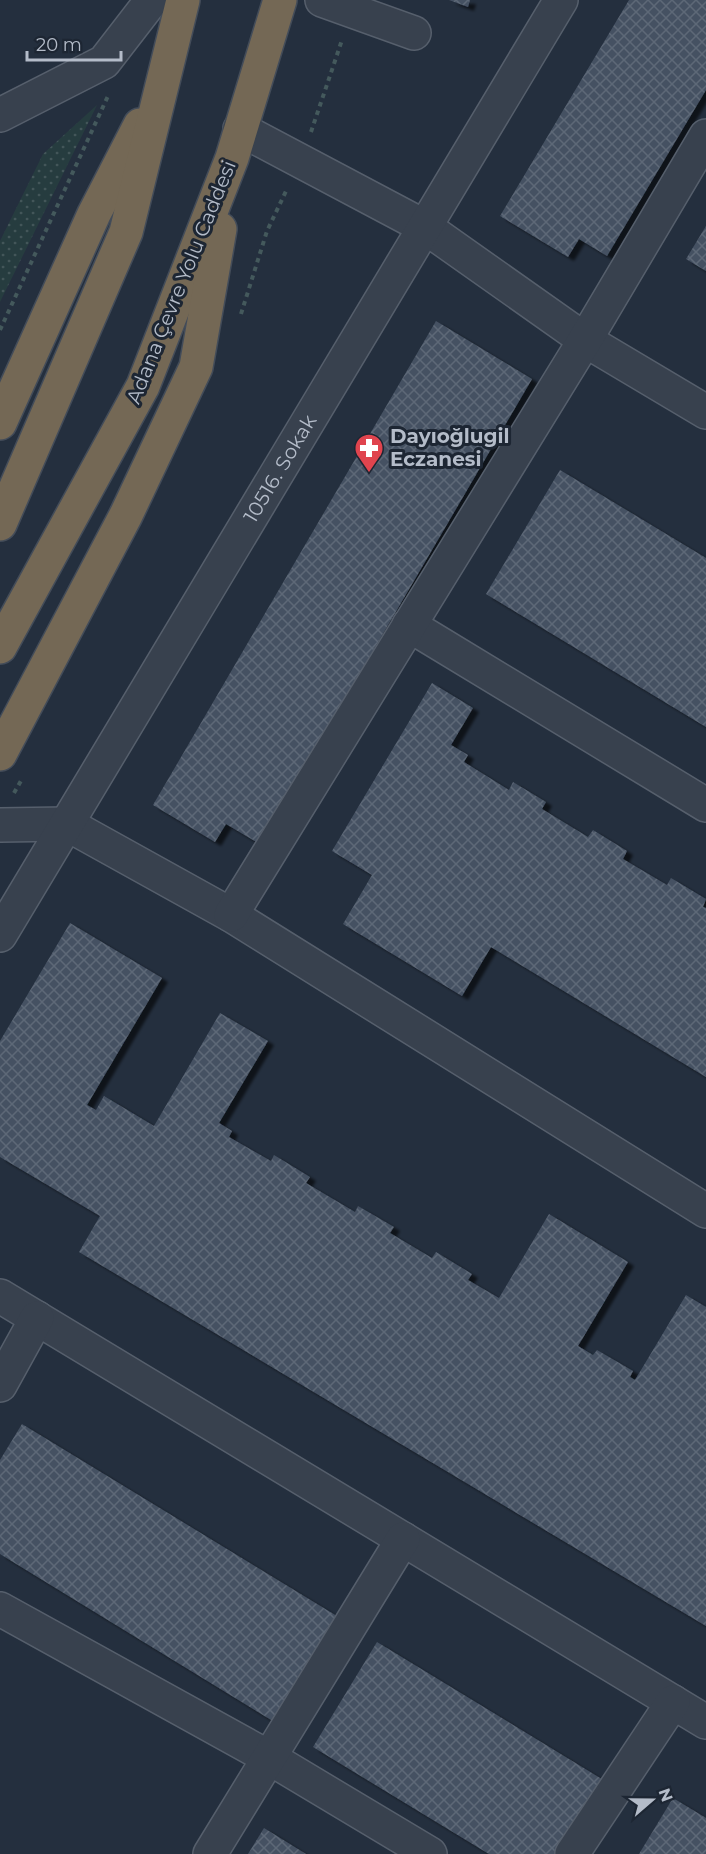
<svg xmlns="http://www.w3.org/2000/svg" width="706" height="1854" viewBox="0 0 706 1854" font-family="Montserrat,sans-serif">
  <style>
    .grass { fill: url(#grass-dots) }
    .building { fill: url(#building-cross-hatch); filter: url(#shadow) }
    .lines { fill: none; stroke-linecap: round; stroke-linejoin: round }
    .minor-casing { stroke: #565f6c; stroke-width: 36 }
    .highway-casing { stroke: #434c59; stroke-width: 36 }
    .path { stroke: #44595c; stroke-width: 4; stroke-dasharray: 4.5 4.5; stroke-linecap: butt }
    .minor { stroke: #38414e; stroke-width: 33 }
    .highway { stroke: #746855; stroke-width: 33 }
    .labels { text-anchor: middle; stroke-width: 6; stroke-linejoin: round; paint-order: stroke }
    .street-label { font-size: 20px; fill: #b4bcc9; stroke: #1d2633 }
    .poi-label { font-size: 20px; font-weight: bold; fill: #b4bcc9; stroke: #1d2633; text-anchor: start }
  </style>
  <defs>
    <pattern id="grass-dots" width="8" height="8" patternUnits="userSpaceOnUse" patternTransform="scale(1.5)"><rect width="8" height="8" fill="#263c3f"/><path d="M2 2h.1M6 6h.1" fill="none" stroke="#435659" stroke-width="1.8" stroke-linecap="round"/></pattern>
    <pattern id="building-cross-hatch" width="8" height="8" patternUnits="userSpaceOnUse" patternTransform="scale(1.5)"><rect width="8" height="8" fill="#455162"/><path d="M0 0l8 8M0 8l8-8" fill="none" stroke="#5d6877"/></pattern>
    <filter id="shadow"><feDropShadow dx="6" dy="4" stdDeviation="1.5" flood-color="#0009"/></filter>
  </defs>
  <rect width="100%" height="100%" fill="#242f3e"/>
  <polygon class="grass" points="97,105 0,302 0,241 43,154"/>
  <g class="building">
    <polygon points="449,0 470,0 468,7"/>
    <polygon points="629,0 706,0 706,90 607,256 579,239 568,257 500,216"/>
    <polygon points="706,226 706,271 686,259"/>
    <polygon points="436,321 532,379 260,844 226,824 215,842 153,805"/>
    <polygon points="560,470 706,558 706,727 486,594"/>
    <polygon points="432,683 473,708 451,745 468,755 464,762 509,790 513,782 546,802 542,809 588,837 593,830 627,851 623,859 667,885 671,878 706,899 703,907 706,908 706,1077 491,947 462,996 343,924 372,875 332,851"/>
    <polygon points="70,923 162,978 87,1105 96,1110 104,1096 154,1126 220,1013 268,1041 219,1123 232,1131 229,1137 271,1161 274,1155 310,1177 306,1183 355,1212 358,1206 394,1227 390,1233 432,1258 436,1252 472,1274 468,1280 499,1298 549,1214 628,1262 578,1346 593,1355 597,1350 633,1371 630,1377 635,1380 686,1295 706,1307 706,1626 79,1252 100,1216 0,1157 0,1041"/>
    <polygon points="22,1424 345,1621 281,1726 0,1554 0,1460"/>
    <polygon points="377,1642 605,1781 560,1854 489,1854 313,1747"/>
    <polygon points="673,1798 706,1818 706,1854 639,1854"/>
    <polygon points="264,1828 306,1854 248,1854"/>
  </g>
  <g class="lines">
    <g class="minor-casing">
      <g id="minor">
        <polyline points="322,0 414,33"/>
        <polyline points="0,115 104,62 152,0"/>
        <polyline points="240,129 425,227 585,340 706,412"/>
        <polyline points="409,625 706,805"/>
        <polyline points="0,825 67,824 231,915 706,1211"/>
        <polyline points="231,915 585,340 706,136"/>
        <path id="s1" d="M0,935L561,0"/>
        <polyline points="0,1296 706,1722"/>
        <polyline points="0,1385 37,1318"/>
        <polyline points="0,1609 268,1757 430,1854"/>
        <polyline points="210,1854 403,1539"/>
        <polyline points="572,1854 673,1702"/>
      </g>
    </g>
    <g class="highway-casing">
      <g id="highway">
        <polyline points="0,423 94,214 140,125"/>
        <polyline points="0,524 126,232 183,0"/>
        <polyline points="0,647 143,386 232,158 280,0"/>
        <polyline points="0,754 126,515 196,367 220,229"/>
      </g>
    </g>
    <g class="path">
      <polyline points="311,132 342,40"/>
      <polyline points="241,314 267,231 287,189"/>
      <polyline points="0,330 108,96"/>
      <polyline points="14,793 22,779"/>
    </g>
    <use href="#minor" class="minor"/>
    <use href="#highway" class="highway"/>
  </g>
  <defs>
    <g id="pharmacy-pin" transform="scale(1.5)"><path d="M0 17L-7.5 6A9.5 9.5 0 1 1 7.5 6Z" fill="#e0444e" stroke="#1d2633"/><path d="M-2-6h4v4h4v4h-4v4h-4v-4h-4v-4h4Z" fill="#fff"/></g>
  </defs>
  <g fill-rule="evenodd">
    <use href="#pharmacy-pin" x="369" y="448"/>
  </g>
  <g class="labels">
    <g class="street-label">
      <text transform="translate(181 282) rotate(-68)" y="7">Adana Çevre Yolu Caddesi</text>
      <text dy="7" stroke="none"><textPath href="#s1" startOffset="544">10516. Sokak</textPath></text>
    </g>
    <g class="poi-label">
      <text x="390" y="443">Dayıoğlugil<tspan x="390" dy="23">Eczanesi</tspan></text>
    </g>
  </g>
  <g transform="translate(652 1800) rotate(70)" stroke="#1d2633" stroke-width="4.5" paint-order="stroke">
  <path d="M0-4.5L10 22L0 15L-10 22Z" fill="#b4bcc9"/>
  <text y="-9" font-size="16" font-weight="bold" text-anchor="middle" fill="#b4bcc9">N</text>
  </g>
  <path d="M27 51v9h94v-9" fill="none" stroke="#b4bcc9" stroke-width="3"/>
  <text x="36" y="51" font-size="18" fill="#b4bcc9" stroke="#1d2633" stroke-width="4.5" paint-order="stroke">20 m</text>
</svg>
